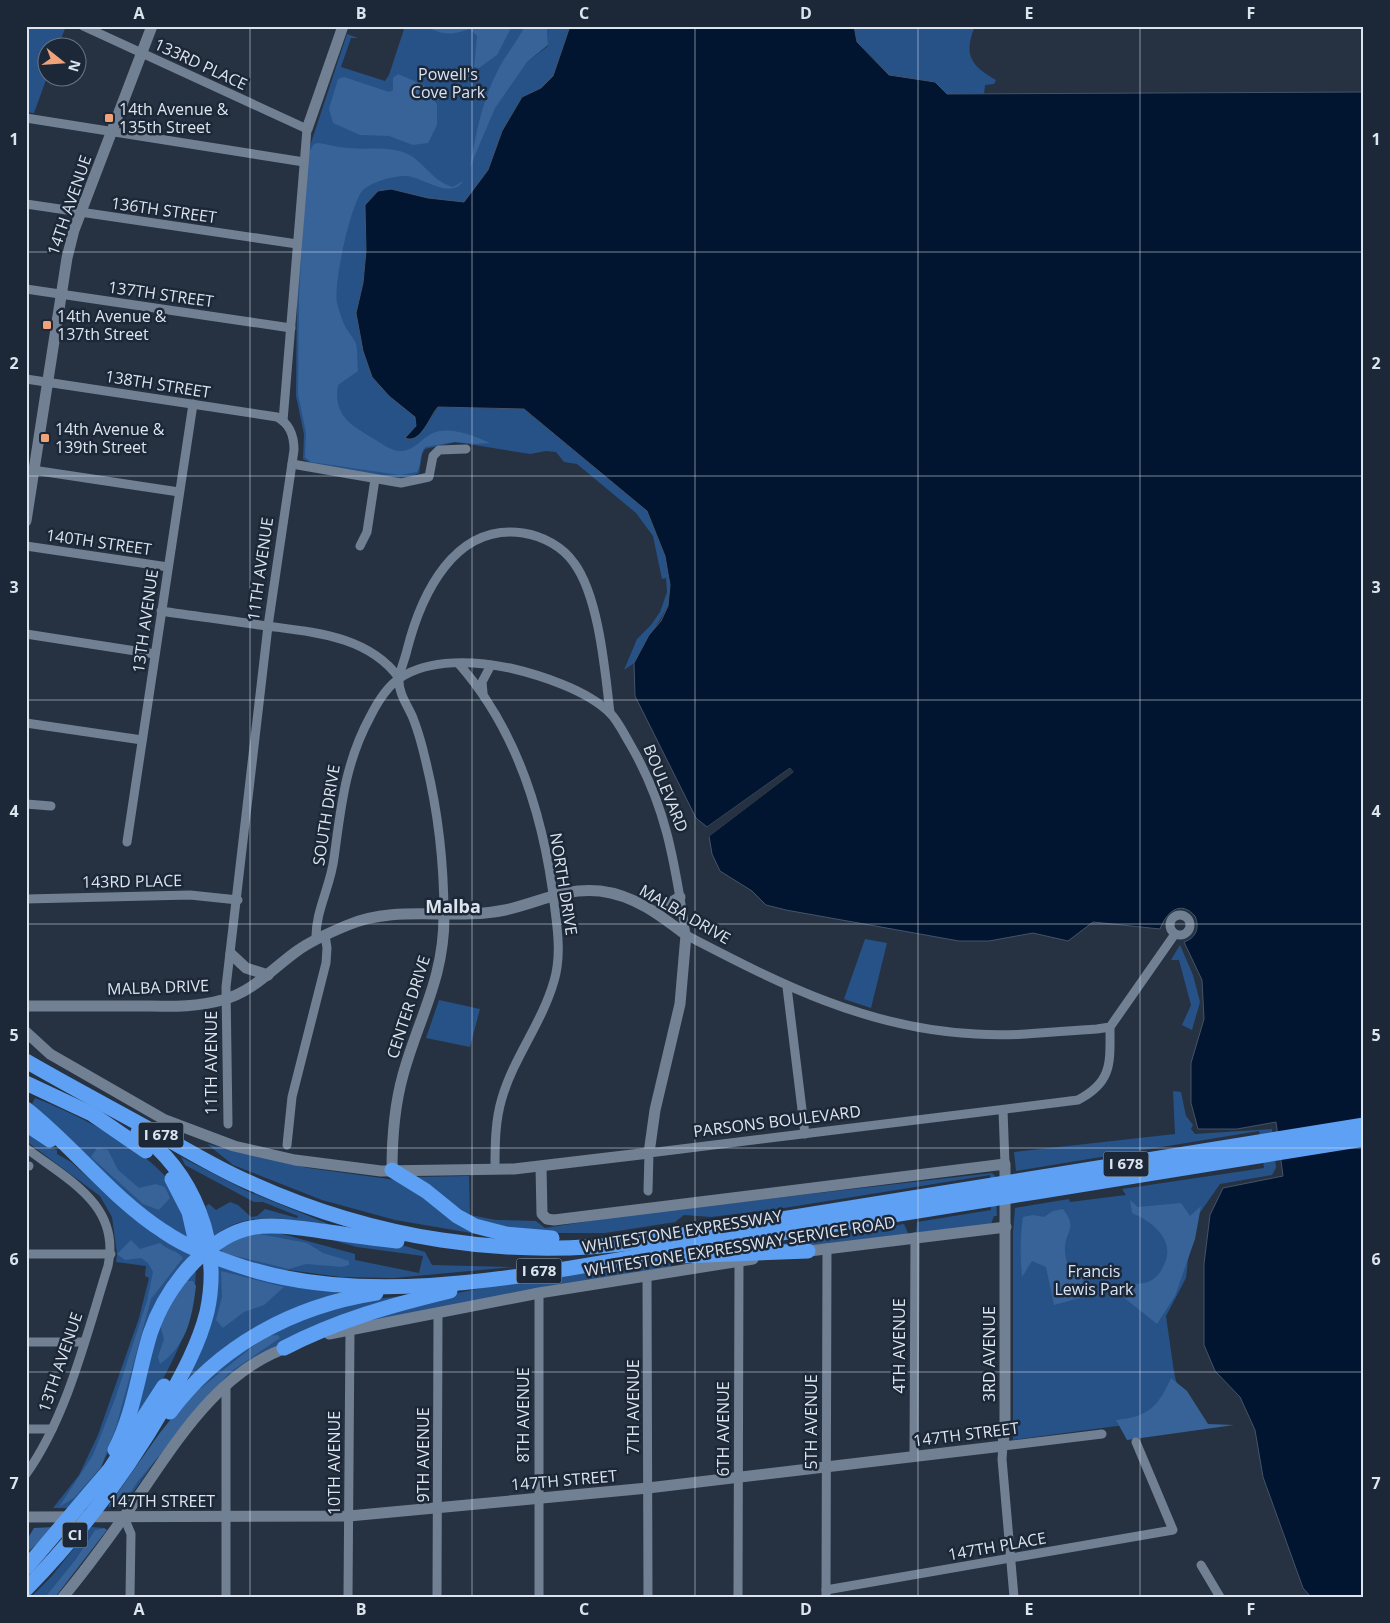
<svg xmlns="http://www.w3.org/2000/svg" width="1390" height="1623" viewBox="0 0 1390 1623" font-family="'Open Sans',sans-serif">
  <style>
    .green { fill: #275287 }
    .forest { fill: #376399 }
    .water { fill: #011530; stroke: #435369 }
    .pier { fill: #263242 }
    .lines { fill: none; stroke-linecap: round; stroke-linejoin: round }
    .minor { stroke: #718093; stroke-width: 9 }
    .tertiary { stroke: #718093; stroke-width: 11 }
    .motorway { stroke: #5ea0f3; stroke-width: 15 }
    .grid { fill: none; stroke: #dce4ee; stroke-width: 1; stroke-opacity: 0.55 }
    .poi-dot { fill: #f0a378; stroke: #1c2838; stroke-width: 2 }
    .labels { text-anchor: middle; stroke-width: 5; stroke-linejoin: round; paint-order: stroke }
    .shield { fill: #1c2838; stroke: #a2acb7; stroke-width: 1 }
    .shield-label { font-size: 15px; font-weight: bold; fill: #dce4ee }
    .street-label { font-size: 16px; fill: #dce4ee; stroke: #1c2838 }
    .park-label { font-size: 16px; fill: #d8e4f5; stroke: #1c2838 }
    .poi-label { font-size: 16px; fill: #dce4ee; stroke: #1c2838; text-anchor: start }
    .neighbourhood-label { font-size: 18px; font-weight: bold; fill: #dce4ee; stroke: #1c2838 }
    .neatline { fill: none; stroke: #dce4ee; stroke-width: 2 }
    .grid-label { font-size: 16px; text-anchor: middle; font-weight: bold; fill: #dce4ee }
  </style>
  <rect width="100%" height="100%" fill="#263242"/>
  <g class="green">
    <polygon points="26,26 66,26 58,47 48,48 47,77 34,113 26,112"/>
    <polygon points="405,26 540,26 527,62 548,46 547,26 570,26 553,76 541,89 522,97 502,131 488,170 464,203 428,198 365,205 366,250 363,283 356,313 363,351 389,396 415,417 416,426 406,438 408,439 428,423 438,407 524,409 647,511 665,556 670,585 668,606 634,663 624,670 637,639 651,625 660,612 667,592 666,578 662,579 653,536 636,513 577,464 564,462 556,452 546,451 530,454 456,442 425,449 422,454 419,473 413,476 399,478 314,465 303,459 304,434 296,396 297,290 307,155 347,34 358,38 351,38 341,67 385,81 389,75"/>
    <path d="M854,26H975C963,55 971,66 996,80L994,84L985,85L984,94H947L935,82L889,75L857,42Z"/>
    <polygon points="865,939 887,943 871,1008 844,999"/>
    <polygon points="1180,945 1193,975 1200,1002 1192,1030 1182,1025 1191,1005 1179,960 1171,960"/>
    <polygon points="439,1000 480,1009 470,1047 426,1038"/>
    <polygon points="1173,1091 1181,1092 1186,1116 1193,1125 1191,1129 1195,1134 1272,1129 1276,1168 1272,1175 1220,1184 1192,1224 1186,1278 1166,1316 1174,1372 1182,1407 1132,1424 1013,1440 1013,1232 1015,1208 1069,1199 1070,1202 1126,1195 1122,1189 1264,1168 1259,1131 1016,1171 1014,1152 1175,1134"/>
    <path d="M35,1098C74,1113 155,1152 175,1190C183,1205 187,1224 193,1240L156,1221L32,1104Z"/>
    <polygon points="26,1129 51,1144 50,1148 57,1150 57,1154 71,1162 109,1197 195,1253 185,1264 116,1436 101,1467 70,1508 53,1508 79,1475 98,1435 139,1318 149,1278 145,1276 146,1266 116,1262 117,1254 112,1217 100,1196 26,1141"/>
    <polygon points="207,1144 308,1168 396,1180 407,1185 477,1234 395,1220 322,1200 233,1165"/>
    <path d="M181,1157L247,1191L331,1225C321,1226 311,1223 301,1221C268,1216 238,1216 213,1237L206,1206L209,1204L216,1210L230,1202L238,1205L251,1217L257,1216L265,1209L297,1218L298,1216L263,1202H254L185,1165Z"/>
    <polygon points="992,1173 995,1176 997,1216 994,1216 991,1224 916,1233 917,1222 991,1210 990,1175 784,1208 711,1217 684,1215 675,1222 605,1233 533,1233 482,1224 415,1177 469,1176 470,1215 496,1220 536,1221 545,1228 635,1214"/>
    <polygon points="904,1224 908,1233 903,1236 766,1250 758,1248"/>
    <polygon points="288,1228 405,1246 425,1252 432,1265 513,1267 394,1278 341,1277 289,1270 276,1271 215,1251 264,1229 355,1254 355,1260 419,1273 423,1256 357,1247"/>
    <polygon points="661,1259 674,1259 670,1267 378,1320 357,1321 429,1299 510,1282"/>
    <polygon points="215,1263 330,1289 343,1297 191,1378 187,1376"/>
    <path d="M196,1268C195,1332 164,1381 129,1431L157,1323Z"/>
    <path d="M424,1293L318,1326L270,1349L220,1384L155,1461L125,1504L121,1507H108C171,1417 217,1347 326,1310C356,1299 392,1298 424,1293Z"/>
    <polygon points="91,1527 104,1528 95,1530 75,1560 45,1597 31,1597 51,1577"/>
  </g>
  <g class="forest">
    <path d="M432,26H510L511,28L497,55L479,68L474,67L477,36L470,29C454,34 447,36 431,29Z"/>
    <path d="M525,26H547L548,45L527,62L495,108L470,167C476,134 482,100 498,70C506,54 517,42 525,26Z"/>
    <polygon points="398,74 428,87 437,105 437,125 428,143 413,145 389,136 360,135 333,123 329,109 338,79 344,77 389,92 393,90 393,78"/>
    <path d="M318,143C328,144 338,148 349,148C366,150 386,146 403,152C423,159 431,181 453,187L463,181C452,200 423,178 408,176C395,175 374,181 364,189C351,200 333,285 337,303C339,310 342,321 346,328C349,333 354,338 356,344C358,352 357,362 358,371L338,385C333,416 351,425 374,439C381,443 390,450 398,451C413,452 420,440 431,434C448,425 474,436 490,443L476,444L454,442L425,447C419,456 422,464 417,472L400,475L311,462L305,457L306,433L298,394L299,297L307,155L314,144Z"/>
    <polygon points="97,1148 108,1150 118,1170 139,1188 156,1184 165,1187 170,1198 159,1210 143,1204 91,1157"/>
    <path d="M1130,1200L1138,1207L1181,1203L1190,1216L1201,1206L1195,1239L1175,1296L1157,1324L1122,1296L1121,1283C1129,1283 1141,1285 1148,1282C1157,1278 1160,1273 1164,1265C1176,1240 1153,1222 1132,1213Z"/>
    <path d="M1063,1209C1079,1230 1064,1230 1065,1251C1065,1256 1067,1262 1068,1267L1080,1273L1086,1290L1084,1297L1054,1305L1046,1267L1032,1261L1022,1277C1020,1256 1020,1237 1023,1217L1033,1215L1044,1217L1053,1211Z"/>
    <polygon points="259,1234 307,1243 323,1253 349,1261 349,1265 342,1267 306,1264 289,1269 223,1253 221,1250 222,1246 239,1237"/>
    <path d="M131,1240L140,1249L160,1243C167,1250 177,1250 183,1258L151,1299L116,1427L101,1467L74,1498L59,1507L93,1455L115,1399L147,1301L153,1272L148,1263L141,1258L125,1260L117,1254Z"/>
    <polygon points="221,1271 284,1287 264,1305 244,1312 223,1328 216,1320 222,1297"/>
    <path d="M186,1281H193L196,1286C192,1318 187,1345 160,1364L158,1357L164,1339L160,1325L168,1303Z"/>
    <polygon points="278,1335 280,1338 229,1373 138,1481 121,1507 109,1505 159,1434 187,1399 266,1336"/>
    <path d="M1171,1378L1187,1391L1208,1424L1234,1425L1127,1440L1116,1420C1148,1417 1158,1407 1171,1378Z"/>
    <polygon points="55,1527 26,1554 26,1541 34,1528"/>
    <polygon points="104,1528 107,1530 56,1596 45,1597 75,1560 95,1530"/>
  </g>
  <path class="water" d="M570,26H854L857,42L889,75L935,82L947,94L1364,92V1597H1311L1303,1588L1263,1477L1255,1430L1240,1397L1215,1371L1204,1345V1264L1210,1215L1223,1188L1283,1176L1276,1122L1237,1129H1198L1191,1103V1063L1204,1019L1202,980L1184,942C1196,938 1200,928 1195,916C1180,899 1166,913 1160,929L1093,922L1068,941L1033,933L989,941H959L786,910L766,905L752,891L720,871L712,854L709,836L793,772L790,768L707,827L696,818L635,696L634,663L649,635L661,621L668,606L670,585L665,556L647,511L524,409L438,407C430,415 421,445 405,438L416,426L415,417L389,396L372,377L363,351L356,313L363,283L366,251L365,205L378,191L391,189L428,198L464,202L488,170L502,131L522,97L541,88L553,76Z"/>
  <polygon class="pier" points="790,768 794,772 707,838 708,834 790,772 707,830 707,827"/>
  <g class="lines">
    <g class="minor">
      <polyline points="83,26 307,129 283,421"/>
      <polyline points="26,118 304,162"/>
      <polyline points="26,204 297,244"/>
      <polyline points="26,289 291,328"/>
      <path d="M26,379L277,417C290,424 294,435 294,450L268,626L226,987L228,1124"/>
      <polyline points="292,464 401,483 429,477 433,456 439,450 466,449"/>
      <polyline points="26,469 179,492"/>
      <polyline points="26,546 168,567"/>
      <polyline points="360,546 367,532 375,479"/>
      <path d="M161,611C194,616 227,620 260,625C309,632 367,634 399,678"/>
      <polyline points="26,634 155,654"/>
      <path d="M459,664C518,731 545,822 555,910C558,933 561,958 554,981C542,1023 514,1057 502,1098C495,1121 495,1145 495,1169"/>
      <polyline points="483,693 482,682 491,665"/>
      <polyline points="26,723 142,740"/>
      <polyline points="26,804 51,806"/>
      <polyline points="127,842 193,404"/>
      <polyline points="26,899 190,895 238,900"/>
      <circle cx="1180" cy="925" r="10"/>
      <path d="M444,916C444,862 438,810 425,758C422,745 418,731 413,718C408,706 398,693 399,679C400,670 405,659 407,650C421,595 454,523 523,533C543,536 563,547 574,563C599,597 605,671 610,713"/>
      <path d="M316,939C315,912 331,885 334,858C341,807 345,763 370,717C377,703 386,687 400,678C430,658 476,661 510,668C540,675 587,690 610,713C618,721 624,734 630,744C667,807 675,865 686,935C780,984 868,1029 976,1034C1016,1037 1057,1031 1097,1029L1110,1027L1175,934"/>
      <polyline points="787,987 805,1134"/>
      <polyline points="1003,1110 1005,1164"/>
      <polyline points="287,1145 292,1097 326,963 327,948 325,935"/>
      <path d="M26,1148C68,1180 121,1205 108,1266C87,1333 67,1417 26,1474"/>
      <polyline points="26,1166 29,1166"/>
      <path d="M648,1191L649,1153L1078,1100C1113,1082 1110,1062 1110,1027"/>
      <polyline points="26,1254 111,1254"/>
      <polyline points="647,1276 648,1597"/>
      <polyline points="539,1293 539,1597"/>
      <polyline points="26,1342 84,1342"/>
      <polyline points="26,1429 52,1429"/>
      <polyline points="914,1456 915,1237"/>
      <polyline points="124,1517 131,1534 130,1597"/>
      <polyline points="1201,1565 1220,1597"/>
      <polyline points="826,1590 1173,1530 1136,1442"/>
      <polyline points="226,1597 226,1385"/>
      <polyline points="348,1597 350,1329"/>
      <polyline points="437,1597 438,1314"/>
      <polyline points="738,1597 739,1261"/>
      <polyline points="826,1597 827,1248"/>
      <polyline points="1014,1597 1002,1459 1003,1446 1102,1434"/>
    </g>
    <g class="tertiary">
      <polyline points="307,129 343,26"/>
      <polyline points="26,521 67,258 74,230 152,26"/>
      <polyline points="655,912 680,897"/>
      <polyline points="231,954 246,968 268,975"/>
      <path d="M26,1006C63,1006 99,1006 136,1006C165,1006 194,1008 222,1000C253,992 273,968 297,951C312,940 331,932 348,925C397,904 453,921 505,910C538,903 565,887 600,891C634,895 660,915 686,935L680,1004L655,1110L649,1153L514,1169L381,1171L295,1160L234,1146L165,1120L50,1054L26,1032"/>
      <path d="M392,1170C392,1138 394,1107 403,1075C419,1017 444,979 444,916"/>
      <polyline points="801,1252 1006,1227"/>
      <polyline points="329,1334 539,1293 753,1259"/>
      <polyline points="26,1517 349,1516 648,1488 1003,1446 1005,1422 1005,1164 554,1220 547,1219 542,1214 541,1167"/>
      <path d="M63,1597C90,1565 114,1531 138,1497C178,1439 221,1368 292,1346"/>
    </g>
    <g class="motorway">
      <path d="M26,1061C69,1086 113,1109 156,1133C188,1150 219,1170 253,1184C373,1238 507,1260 638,1242L1364,1125"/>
      <polyline points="26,1083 92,1114 146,1151"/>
      <path d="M26,1109C73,1146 113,1199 163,1231C186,1247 213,1257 240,1266C383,1314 562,1267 708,1245C927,1211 1145,1173 1364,1139"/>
      <polyline points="26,1124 50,1140"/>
      <polyline points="392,1170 426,1191 457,1216 475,1226 506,1234 552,1238"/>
      <polyline points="172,1179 189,1212 199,1256"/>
      <polyline points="680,1256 808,1251"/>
      <path d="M284,1348C338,1320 392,1305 450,1291"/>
      <path d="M170,1412C220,1345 294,1306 376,1293"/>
      <path d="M115,1450C134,1413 138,1373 150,1334C159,1307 173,1284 193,1263C238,1219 264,1223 322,1231C347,1235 372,1238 397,1241"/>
      <polyline points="26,1568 110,1469 164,1386"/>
      <path d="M26,1589C81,1533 128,1470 167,1402C183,1373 199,1344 207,1312C222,1244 194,1172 138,1132"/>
    </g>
  </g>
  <path class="grid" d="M250,26V1597M472,26V1597M695,26V1597M918,26V1597M1140,26V1597M26,252H1364M26,476H1364M26,700H1364M26,924H1364M26,1148H1364M26,1372H1364"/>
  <g class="poi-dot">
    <rect x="104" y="113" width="10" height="10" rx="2.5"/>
    <rect x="42" y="320" width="10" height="10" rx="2.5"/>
    <rect x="40" y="433" width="10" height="10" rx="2.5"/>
  </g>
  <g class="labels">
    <g class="shield">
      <rect x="138.5" y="1122.5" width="45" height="25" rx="4"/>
      <rect x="1103.5" y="1151.5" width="45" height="25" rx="4"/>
      <rect x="516.5" y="1258.5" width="45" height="25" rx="4"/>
      <rect x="62.5" y="1522.5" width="25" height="25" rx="4"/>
    </g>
    <g class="shield-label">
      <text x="161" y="1140">I 678</text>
      <text x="1126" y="1169">I 678</text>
      <text x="539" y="1276">I 678</text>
      <text x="75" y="1540">CI</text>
    </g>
    <g class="street-label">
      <text transform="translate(201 64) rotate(25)" y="6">133RD PLACE</text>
      <text transform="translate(69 205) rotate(-71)" y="6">14TH AVENUE</text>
      <text transform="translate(164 210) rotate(8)" y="6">136TH STREET</text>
      <text transform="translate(161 294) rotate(8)" y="6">137TH STREET</text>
      <text transform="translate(158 384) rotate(9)" y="6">138TH STREET</text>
      <text transform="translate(99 542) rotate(8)" y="6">140TH STREET</text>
      <text transform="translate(260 569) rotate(-82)" y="6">11TH AVENUE</text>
      <text transform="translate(145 621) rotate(-82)" y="6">13TH AVENUE</text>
      <text transform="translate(666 788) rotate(68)" y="6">BOULEVARD</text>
      <text transform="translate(326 815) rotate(-81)" y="6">SOUTH DRIVE</text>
      <text transform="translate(132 881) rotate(-1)" y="6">143RD PLACE</text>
      <text transform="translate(564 884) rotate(81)" y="6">NORTH DRIVE</text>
      <text transform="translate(685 914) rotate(30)" y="6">MALBA DRIVE</text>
      <text transform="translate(158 987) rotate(-2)" y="6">MALBA DRIVE</text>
      <text transform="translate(408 1007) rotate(-72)" y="6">CENTER DRIVE</text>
      <text transform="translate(211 1063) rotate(-90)" y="6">11TH AVENUE</text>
      <text transform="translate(777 1121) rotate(-7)" y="6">PARSONS BOULEVARD</text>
      <text transform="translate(682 1231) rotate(-9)" y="6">WHITESTONE EXPRESSWAY</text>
      <text transform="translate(740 1246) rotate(-9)" y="6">WHITESTONE EXPRESSWAY SERVICE ROAD</text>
      <text transform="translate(899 1346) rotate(-90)" y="6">4TH AVENUE</text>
      <text transform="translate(989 1354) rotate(-90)" y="6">3RD AVENUE</text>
      <text transform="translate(60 1362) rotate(-71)" y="6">13TH AVENUE</text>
      <text transform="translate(633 1407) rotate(-90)" y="6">7TH AVENUE</text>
      <text transform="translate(523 1415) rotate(-90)" y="6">8TH AVENUE</text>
      <text transform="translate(811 1422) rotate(-90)" y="6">5TH AVENUE</text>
      <text transform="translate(723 1429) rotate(-90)" y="6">6TH AVENUE</text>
      <text transform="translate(966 1434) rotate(-7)" y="6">147TH STREET</text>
      <text transform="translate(423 1455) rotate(-90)" y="6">9TH AVENUE</text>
      <text transform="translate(334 1463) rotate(-90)" y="6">10TH AVENUE</text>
      <text transform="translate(564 1480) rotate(-5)" y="6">147TH STREET</text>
      <text x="162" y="1507">147TH STREET</text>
      <text transform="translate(997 1546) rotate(-10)" y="6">147TH PLACE</text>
    </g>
    <g class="park-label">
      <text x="448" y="80">Powell's<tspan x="448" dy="18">Cove Park</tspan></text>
      <text x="1094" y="1277">Francis<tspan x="1094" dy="18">Lewis Park</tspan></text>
    </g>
    <g class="poi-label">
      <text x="119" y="115">14th Avenue &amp;<tspan x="119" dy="18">135th Street</tspan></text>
      <text x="57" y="322">14th Avenue &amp;<tspan x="57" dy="18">137th Street</tspan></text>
      <text x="55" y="435">14th Avenue &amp;<tspan x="55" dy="18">139th Street</tspan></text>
    </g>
    <g class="neighbourhood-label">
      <text x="453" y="913">Malba</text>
    </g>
  </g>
  <rect width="1390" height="1623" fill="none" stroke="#1c2838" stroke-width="55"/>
  <g transform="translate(62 62) rotate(107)"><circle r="24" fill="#1c2838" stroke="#697381"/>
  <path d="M0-4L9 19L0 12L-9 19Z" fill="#f0a378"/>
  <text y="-8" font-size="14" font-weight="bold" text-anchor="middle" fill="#dce4ee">N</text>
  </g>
  <rect x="28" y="28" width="1334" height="1568" class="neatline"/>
  <g class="grid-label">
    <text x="139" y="19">A</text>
    <text x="361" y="19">B</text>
    <text x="584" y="19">C</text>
    <text x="806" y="19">D</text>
    <text x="1029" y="19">E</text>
    <text x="1251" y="19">F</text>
    <text x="14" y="145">1</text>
    <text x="1376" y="145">1</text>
    <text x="14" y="369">2</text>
    <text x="1376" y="369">2</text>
    <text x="14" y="593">3</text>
    <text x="1376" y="593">3</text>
    <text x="14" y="817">4</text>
    <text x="1376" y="817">4</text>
    <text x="14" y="1041">5</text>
    <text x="1376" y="1041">5</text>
    <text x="14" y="1265">6</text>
    <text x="1376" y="1265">6</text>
    <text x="14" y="1489">7</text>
    <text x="1376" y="1489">7</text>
    <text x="139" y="1615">A</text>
    <text x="361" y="1615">B</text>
    <text x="584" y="1615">C</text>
    <text x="806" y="1615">D</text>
    <text x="1029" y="1615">E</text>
    <text x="1251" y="1615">F</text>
  </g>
</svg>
